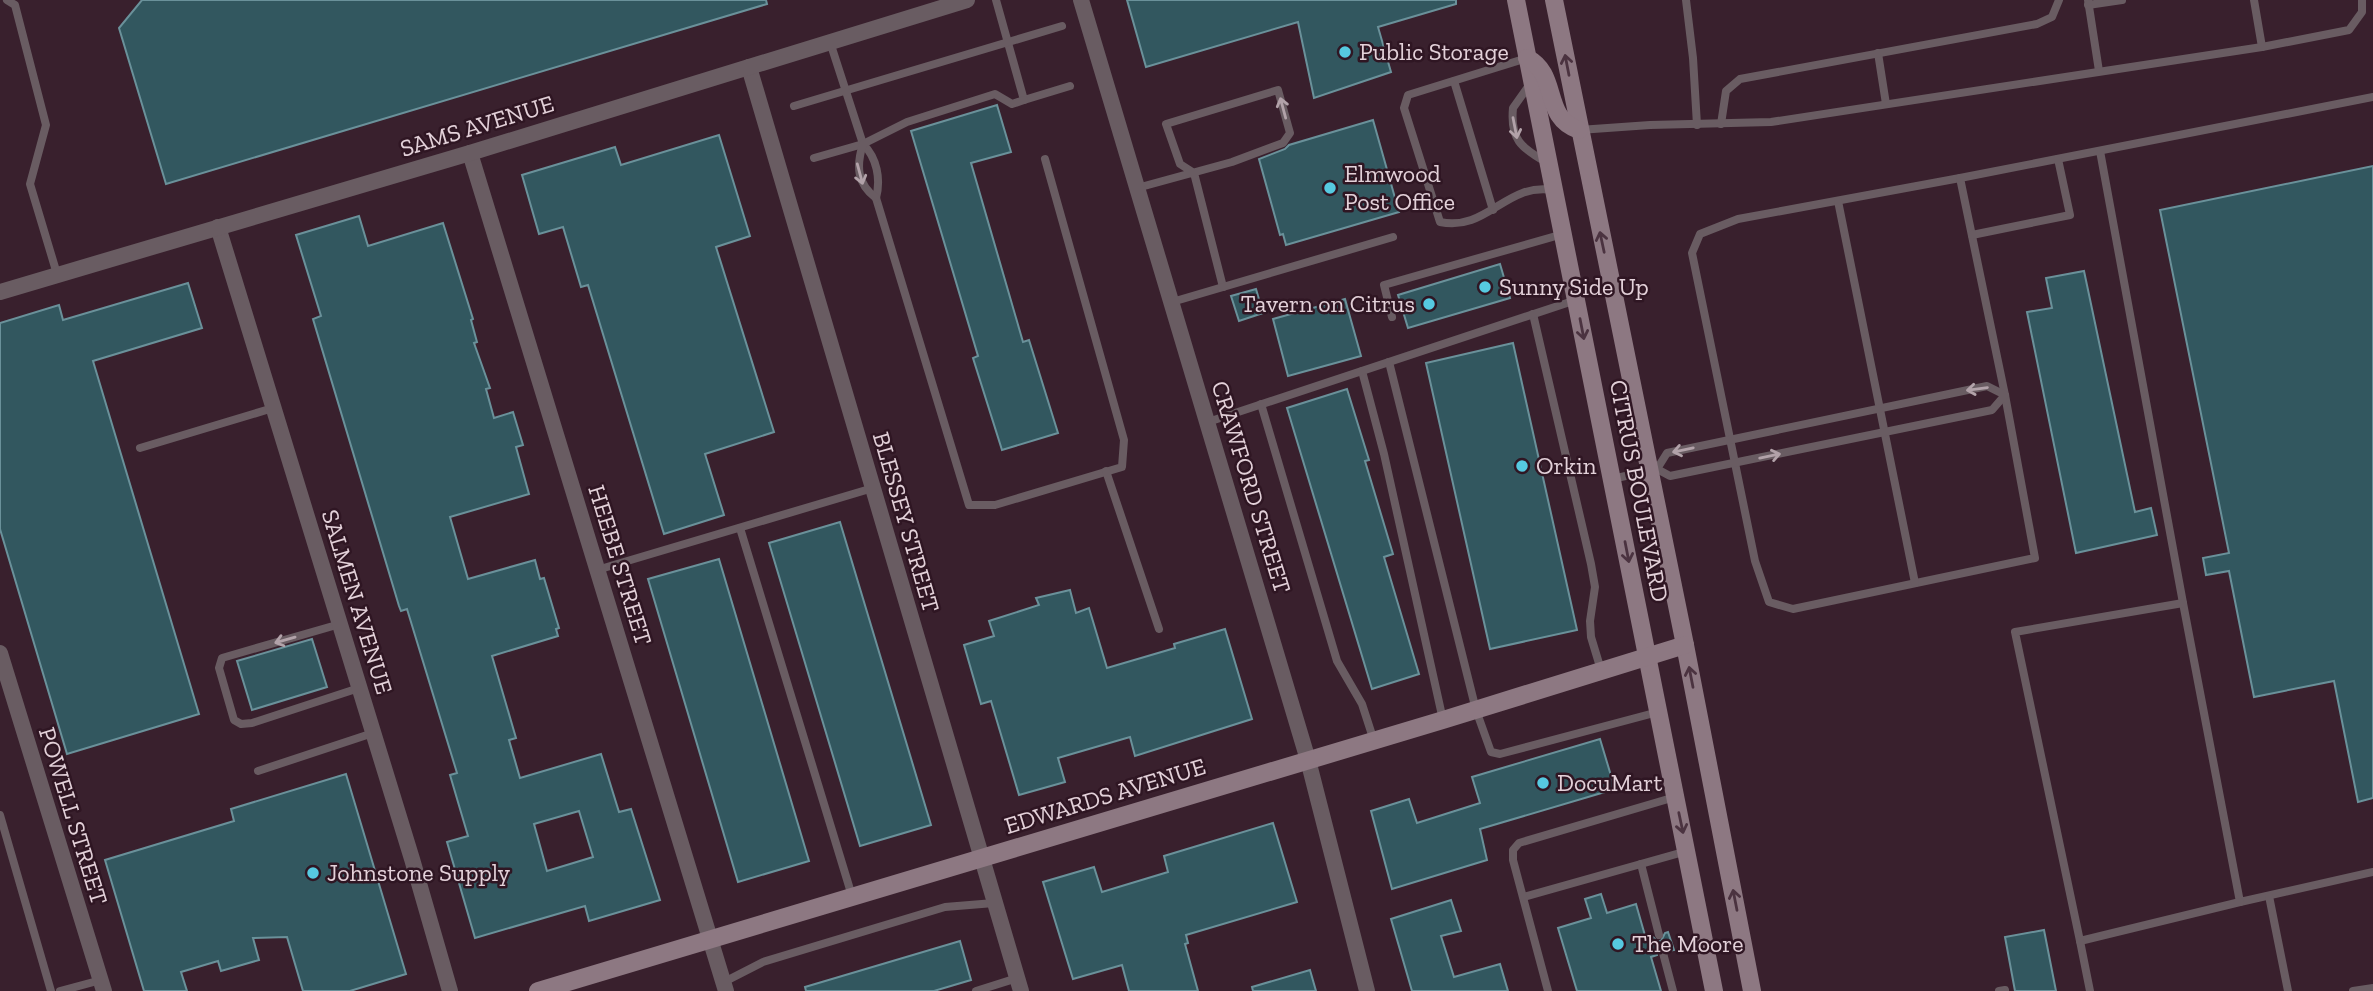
<svg xmlns="http://www.w3.org/2000/svg" width="2373" height="991" viewBox="0 0 2373 991" font-family="'Zilla Slab',serif">
  <style>
    .building { fill: #32575f; stroke: #6a919a; stroke-width: 2; fill-rule: evenodd }
    .lines { fill: none; stroke-linecap: round; stroke-linejoin: round }
    .lane { stroke: #695c62; stroke-width: 8 }
    .street { stroke: #695c62; stroke-width: 16 }
    .secondary { stroke: #8d7882; stroke-width: 18 }
    .oneway { stroke: #4b3340 }
    .oneway2 { stroke: #b2a2a9 }
    .poi-dot { fill: #56c9e0; stroke: #2f1623; stroke-width: 2.5 }
    .labels { text-anchor: middle; stroke-width: 5; stroke-linejoin: round; paint-order: stroke }
    .poi-label { font-size: 24px; fill: #e3d1d9; stroke: #2f1623; text-anchor: start }
    .street-label { font-size: 24px; fill: #e3d1d9; stroke: #2f1623 }
  </style>
  <rect width="100%" height="100%" fill="#39202d"/>
  <g class="building">
    <polygon points="142,0 766,0 767,4 166,184 119,28"/>
    <polygon points="1127,0 1456,0 1456,4 1378,27 1391,72 1314,98 1298,22 1146,67"/>
    <polygon points="997,105 1011,152 971,163 1023,342 1029,340 1058,433 1002,450 973,358 978,356 911,131"/>
    <polygon points="1373,120 1399,212 1286,245 1283,234 1280,235 1259,159 1285,149 1289,145"/>
    <polygon points="719,135 750,236 716,247 774,432 705,454 724,515 664,534 588,285 581,287 563,227 539,234 522,175 615,147 621,165"/>
    <polygon points="2373,166 2373,798 2358,802 2334,681 2254,697 2229,571 2206,575 2203,558 2229,553 2160,210"/>
    <path d="M359,216L368,246L443,223L473,319L471,320L477,342L474,343L490,388L486,389L494,418L513,412L523,445L516,447L529,494L450,517L468,579L535,560L540,579L544,578L559,628L556,629L558,636L492,656L516,738L509,740L520,778L601,754L619,812L631,809L660,900L589,921L585,906L475,938L447,842L468,836L450,775L457,773L407,609L401,611L399,606L313,319L321,316L296,235ZM579,811L593,857L547,871L534,824Z"/>
    <polygon points="1500,264 1510,298 1408,328 1398,295"/>
    <polygon points="2084,271 2135,512 2151,508 2157,535 2076,553 2027,312 2052,308 2046,278"/>
    <polygon points="188,283 202,328 93,361 199,714 67,754 0,529 0,323 59,305 63,320"/>
    <polygon points="1256,289 1263,313 1239,321 1231,296"/>
    <polygon points="1345,299 1361,356 1288,376 1273,319"/>
    <polygon points="1513,343 1577,630 1490,649 1426,363"/>
    <polygon points="1347,389 1369,460 1365,461 1393,554 1384,557 1419,674 1372,689 1287,408"/>
    <polygon points="840,522 931,825 860,846 769,543"/>
    <polygon points="719,559 809,861 738,882 648,579"/>
    <polygon points="1070,590 1076,613 1089,608 1107,668 1175,648 1174,644 1225,629 1252,719 1135,756 1130,737 1058,758 1065,782 1019,795 991,701 981,704 964,645 994,636 989,621 1039,605 1036,598"/>
    <polygon points="312,639 327,687 252,710 237,661"/>
    <polygon points="1600,739 1615,789 1480,829 1487,860 1392,889 1371,811 1409,799 1417,823 1480,803 1472,777"/>
    <polygon points="346,774 406,974 350,991 303,991 287,937 253,938 259,960 221,971 218,961 181,972 187,991 144,991 105,860 234,821 231,809"/>
    <polygon points="1273,823 1297,902 1186,935 1188,943 1185,944 1198,991 1129,991 1122,965 1073,979 1043,882 1094,867 1102,892 1168,872 1164,856"/>
    <polygon points="1601,894 1607,913 1636,904 1646,939 1653,937 1657,941 1661,941 1665,933 1668,932 1674,950 1669,951 1665,947 1661,947 1657,951 1657,955 1651,957 1661,991 1577,991 1558,928 1591,918 1585,899"/>
    <polygon points="1451,900 1461,931 1441,936 1454,977 1500,964 1508,991 1412,991 1391,919"/>
    <polygon points="2044,930 2056,991 2015,991 2005,937"/>
    <polygon points="960,941 971,980 934,991 806,991 805,987"/>
    <polygon points="1310,970 1316,991 1253,991 1252,987"/>
  </g>
  <g class="lines">
    <g class="lane">
      <polyline points="7,0 15,5 46,125 30,184 57,274"/>
      <polyline points="996,0 1024,100 1070,86"/>
      <polyline points="1686,0 1693,58 1697,125"/>
      <polyline points="2088,0 2099,71"/>
      <polyline points="2254,0 2262,47"/>
      <polyline points="2088,5 2122,0"/>
      <polyline points="1878,53 1886,104"/>
      <path d="M1527,58L1408,95L1404,108L1440,222C1487,232 1506,182 1553,190"/>
      <polyline points="1454,81 1493,210"/>
      <path d="M1530,84L1513,108C1510,139 1521,148 1546,162"/>
      <polyline points="794,106 1062,26"/>
      <polyline points="1721,124 1726,91 1740,79 2037,24 2052,17 2059,0"/>
      <polyline points="1579,130 1650,125 1771,122 2262,47 2349,30 2362,12 2362,0"/>
      <path d="M863,144C877,158 881,179 876,198L969,505H995L1122,467L1124,440L1045,159"/>
      <polyline points="2100,151 2183,603 2240,902 2373,872"/>
      <polyline points="814,158 863,144 830,42"/>
      <polygon points="1960,178 2005,395 2035,558 1793,609 1769,602 1755,561 1692,253 1700,234 1738,219"/>
      <polyline points="1960,178 2373,97"/>
      <polyline points="1137,188 1232,162 1283,143 1290,133 1278,90 1166,124 1180,164 1194,173 1223,287"/>
      <path d="M876,198C857,184 856,166 863,144L907,122L995,94L1012,104L1024,100"/>
      <polyline points="1838,201 1915,583"/>
      <polyline points="1972,235 2070,215 2058,159"/>
      <polyline points="1172,302 1393,237"/>
      <polyline points="1533,314 1591,564 1595,587 1590,621 1591,637 1601,670"/>
      <polyline points="1392,317 1384,285 1563,234"/>
      <polyline points="1389,362 1476,710 1491,752 1500,754 1658,712"/>
      <polyline points="1362,371 1384,454 1443,720"/>
      <polyline points="1261,404 1337,661 1362,704 1374,741"/>
      <polyline points="1208,422 1576,300"/>
      <polyline points="140,448 273,408"/>
      <polyline points="1106,471 1159,629"/>
      <polyline points="1612,479 1657,469 1670,476 1992,410 2005,395 1987,386 1667,453 1657,469"/>
      <polyline points="740,528 852,896"/>
      <polyline points="597,570 873,488"/>
      <polyline points="2183,603 2015,632 2080,941 2240,902"/>
      <polyline points="340,624 222,658 219,668 234,720 241,724 252,723 359,688"/>
      <polyline points="258,771 373,733"/>
      <polyline points="0,815 51,991"/>
      <polyline points="1641,864 1659,935"/>
      <polyline points="2269,896 2288,991"/>
      <polyline points="1524,897 1687,851"/>
      <polyline points="2080,941 2090,991"/>
      <polyline points="1663,953 1673,991"/>
      <polyline points="724,982 763,962 945,907 994,903"/>
      <polyline points="60,991 101,980"/>
      <polyline points="976,991 1017,978"/>
      <polyline points="1548,991 1513,860 1513,850 1519,843 1675,797"/>
      <polyline points="1999,991 2005,990"/>
      <polyline points="2353,991 2373,988"/>
    </g>
    <g class="street">
      <polyline points="1081,0 1308,760 1367,991"/>
      <polyline points="749,67 1021,991"/>
      <polyline points="470,153 726,991"/>
      <polyline points="218,227 412,859 450,991"/>
      <polyline points="0,292 470,153 967,0"/>
      <polyline points="0,653 104,991"/>
    </g>
    <g class="secondary">
      <polyline points="1516,0 1714,991"/>
      <polyline points="1554,0 1685,645 1752,991"/>
      <path d="M1527,58C1560,75 1541,117 1579,130"/>
      <polyline points="538,991 1443,720 1685,645"/>
    </g>
  </g>
  <defs><path id="oneway-shaft" d="M-6 0H5M1.5-3L5.5 0L1.5 3" fill="none" stroke-width="1.6" stroke-linecap="round" stroke-linejoin="round" transform="scale(1.75)"/></defs>
  <g class="oneway">
    <use href="#oneway-shaft" transform="translate(1567 65) rotate(-101)"/>
    <use href="#oneway-shaft" transform="translate(1602 242) rotate(-102)"/>
    <use href="#oneway-shaft" transform="translate(1582 329) rotate(79)"/>
    <use href="#oneway-shaft" transform="translate(1627 552) rotate(79)"/>
    <use href="#oneway-shaft" transform="translate(1691 677) rotate(-101)"/>
    <use href="#oneway-shaft" transform="translate(1681 823) rotate(78)"/>
    <use href="#oneway-shaft" transform="translate(1735 900) rotate(-101)"/>
  </g>
  <g class="oneway2">
    <use href="#oneway-shaft" transform="translate(1283 108) rotate(-105)"/>
    <use href="#oneway-shaft" transform="translate(1515 128) rotate(79)"/>
    <use href="#oneway-shaft" transform="translate(860 174) rotate(75)"/>
    <use href="#oneway-shaft" transform="translate(1977 389) rotate(172)"/>
    <use href="#oneway-shaft" transform="translate(1683 450) rotate(168)"/>
    <use href="#oneway-shaft" transform="translate(1770 456) rotate(-12)"/>
    <use href="#oneway-shaft" transform="translate(285 640) rotate(164)"/>
  </g>
  <g class="poi-dot">
    <circle cx="1345" cy="52" r="7"/>
    <circle cx="1330" cy="188" r="7"/>
    <circle cx="1485" cy="287" r="7"/>
    <circle cx="1429" cy="304" r="7"/>
    <circle cx="1522" cy="466" r="7"/>
    <circle cx="1543" cy="783" r="7"/>
    <circle cx="313" cy="873" r="7"/>
    <circle cx="1618" cy="944" r="7"/>
  </g>
  <g class="labels">
    <g class="poi-label">
      <text x="1359" y="60">Public Storage</text>
      <text x="1344" y="182">Elmwood<tspan x="1344" dy="28">Post Office</tspan></text>
      <text x="1499" y="295">Sunny Side Up</text>
      <text x="1415" y="312" text-anchor="end">Tavern on Citrus</text>
      <text x="1536" y="474">Orkin</text>
      <text x="1557" y="791">DocuMart</text>
      <text x="327" y="881">Johnstone Supply</text>
      <text x="1632" y="952">The Moore</text>
    </g>
    <g class="street-label">
      <text transform="translate(477 126) rotate(-17)" y="8">SAMS AVENUE</text>
      <text transform="translate(1251 487) rotate(73)" y="8">CRAWFORD STREET</text>
      <text transform="translate(1639 491) rotate(79)" y="8">CITRUS BOULEVARD</text>
      <text transform="translate(906 522) rotate(74)" y="8">BLESSEY STREET</text>
      <text transform="translate(620 565) rotate(73)" y="8">HEEBE STREET</text>
      <text transform="translate(357 602) rotate(73)" y="8">SALMEN AVENUE</text>
      <text transform="translate(1105 796) rotate(-17)" y="8">EDWARDS AVENUE</text>
      <text transform="translate(73 816) rotate(73)" y="8">POWELL STREET</text>
    </g>
  </g>
</svg>
